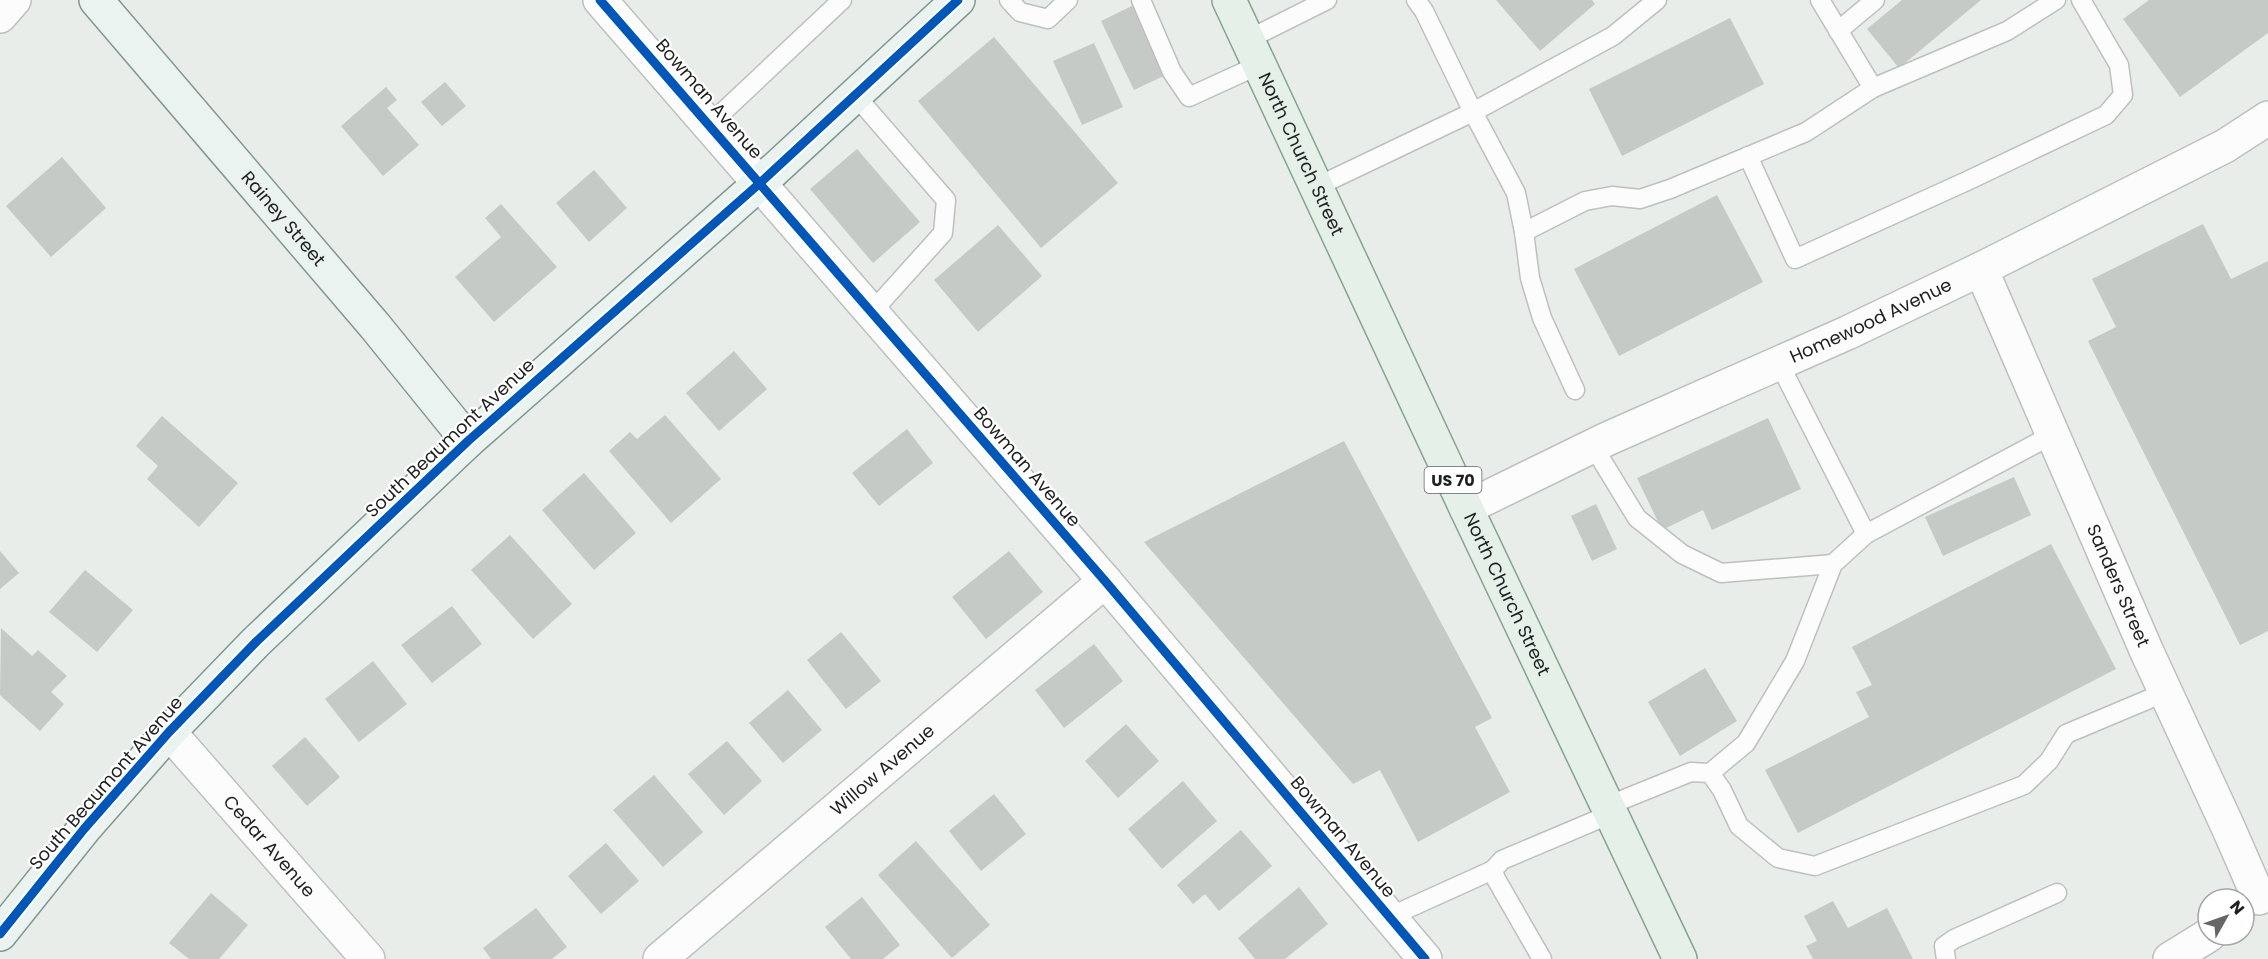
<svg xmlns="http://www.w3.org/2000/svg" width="2268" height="959" viewBox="0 0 2268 959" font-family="Poppins,sans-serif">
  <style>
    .building { fill: #c5cac7 }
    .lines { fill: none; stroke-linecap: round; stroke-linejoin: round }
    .lane-casing { stroke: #bec0bf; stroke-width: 21 }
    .street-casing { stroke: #bec0bf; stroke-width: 36 }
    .secondary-casing { stroke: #819793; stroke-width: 36 }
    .primary-casing { stroke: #85a391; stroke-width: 36 }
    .lane { stroke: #fcfcfc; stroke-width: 18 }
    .street { stroke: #fcfcfc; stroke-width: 33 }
    .secondary { stroke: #ebf3f1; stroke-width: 33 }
    .primary { stroke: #e5f0e9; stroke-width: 33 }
    .cycleway-casing { stroke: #fff; stroke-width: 13 }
    .cycleway { stroke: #0057b8; stroke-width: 9 }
    .labels { text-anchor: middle; stroke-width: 4.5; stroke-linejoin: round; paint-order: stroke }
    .shield { fill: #fff; stroke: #626262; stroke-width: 1.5 }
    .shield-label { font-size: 16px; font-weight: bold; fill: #1f1f1f }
    .street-label { font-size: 18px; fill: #1f1f1f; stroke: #fff }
  </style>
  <rect width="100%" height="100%" fill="#e8edea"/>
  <g class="building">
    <polygon points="1496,0 1592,0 1595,4 1540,51"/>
    <polygon points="1902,0 1981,0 1899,68 1867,29"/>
    <polygon points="2149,0 2268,0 2268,33 2180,97 2123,19"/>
    <polygon points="1134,5 1168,74 1134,90 1101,21"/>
    <polygon points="1730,18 1764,84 1622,156 1589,89"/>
    <polygon points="994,37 1118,183 1041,248 918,101"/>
    <polygon points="1094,43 1123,107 1082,125 1053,61"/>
    <polygon points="445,82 466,106 442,126 421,102"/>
    <polygon points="386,87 397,100 387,108 419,145 383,176 341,126"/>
    <polygon points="857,149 920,222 873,263 810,189"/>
    <polygon points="62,157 106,208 51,257 6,206"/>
    <polygon points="594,170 627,208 589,242 556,203"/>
    <polygon points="1717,195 1763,282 1619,356 1574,269"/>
    <polygon points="501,204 557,267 494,322 455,277 501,237 485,218"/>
    <polygon points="2203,224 2231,279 2268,261 2268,631 2240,645 2088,341 2116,327 2092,279"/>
    <polygon points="998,225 1042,276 978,332 934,280"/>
    <polygon points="734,351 767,389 719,431 686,393"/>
    <polygon points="665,415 721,479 671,523 609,451 630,432 637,439"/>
    <polygon points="162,416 238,483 199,527 147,479 158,466 136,446"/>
    <polygon points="1768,418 1801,489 1712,530 1703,510 1662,530 1637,478"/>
    <polygon points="907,429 933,463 879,506 852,473"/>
    <polygon points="1344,441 1492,718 1475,727 1510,792 1418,842 1380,770 1353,784 1144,542"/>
    <polygon points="584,473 636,533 594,570 542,510"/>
    <polygon points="2014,477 2031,515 1943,556 1925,517"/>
    <polygon points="1596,504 1617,549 1592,561 1571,516"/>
    <polygon points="510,535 572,604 533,639 471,570"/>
    <polygon points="2051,544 2116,669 1798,833 1765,770 1869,717 1856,692 1872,685 1852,647"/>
    <polygon points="0,551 19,573 0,589"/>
    <polygon points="1009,551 1043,592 986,639 952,597"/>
    <polygon points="85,570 133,610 97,652 49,612"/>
    <polygon points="452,606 482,644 432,683 401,645"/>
    <polygon points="1,628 32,656 38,650 67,676 51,692 64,704 40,731 0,695"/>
    <polygon points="841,632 881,681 846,709 807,660"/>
    <polygon points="1094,644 1123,681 1064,728 1035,690"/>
    <polygon points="373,661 407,704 359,742 325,699"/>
    <polygon points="1705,668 1737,721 1680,756 1648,702"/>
    <polygon points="788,690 822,730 783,763 749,723"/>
    <polygon points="1126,724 1159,761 1118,798 1085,761"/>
    <polygon points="305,737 340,777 307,806 272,766"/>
    <polygon points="727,741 762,781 724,815 688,774"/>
    <polygon points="654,775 703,832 663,867 613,810"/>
    <polygon points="1183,781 1217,821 1162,869 1128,829"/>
    <polygon points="994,794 1026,834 981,871 949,831"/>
    <polygon points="1241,830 1272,866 1219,911 1205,894 1193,904 1177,885"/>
    <polygon points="916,841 990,925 952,958 878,875"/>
    <polygon points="606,843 639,881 601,914 568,876"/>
    <polygon points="1299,887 1328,924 1285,959 1255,959 1238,938"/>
    <polygon points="211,893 248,925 219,959 189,959 169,943"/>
    <polygon points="862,897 900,945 883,959 851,959 825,927"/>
    <polygon points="1833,901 1848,928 1887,908 1913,959 1813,959 1806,946 1817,941 1804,916"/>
    <polygon points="536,908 567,947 552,959 491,959 483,948"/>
  </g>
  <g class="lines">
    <g class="lane-casing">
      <g id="lane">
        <polyline points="1009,0 1020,12 1048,19 1068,0"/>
        <polyline points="1141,0 1172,72 1189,97 1259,65"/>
        <polyline points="1820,0 1873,88"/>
        <polyline points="1838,31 1875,0"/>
        <polyline points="1247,40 1327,0"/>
        <polyline points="855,95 946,200 943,233 871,313"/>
        <polyline points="709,125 842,0"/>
        <polyline points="1748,156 1795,259 1967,181 2106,115 2123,95 2119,65 2081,0"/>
        <polyline points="1316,187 1473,112 1424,11 1416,0"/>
        <polyline points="1524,232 1585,201 1612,196 1640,199 1670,189 1806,132 1873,88 2007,31 2056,0"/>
        <polyline points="1779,363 1866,534 2052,435"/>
        <polyline points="1575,390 1542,318 1530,278 1524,232 1516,193 1473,112 1613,36 1657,0"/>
        <polyline points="1593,446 1637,518 1682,554 1721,573 1833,564"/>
        <polyline points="1710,773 1746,743 1795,661 1833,564 1866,534"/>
        <polyline points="1607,806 1691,772 1710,773 1722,790 1739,826 1778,858 1815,866 2024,785 2049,761 2066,734 2166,692"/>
        <polyline points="1389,917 1493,870"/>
        <polyline points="1542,959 1496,879 1493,870 1502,860 1611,814"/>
        <polyline points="1946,959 1944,946 1954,939 2057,893"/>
      </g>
    </g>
    <g class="street-casing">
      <g id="street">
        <polyline points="600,0 1105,581 1425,959"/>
        <polyline points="0,16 14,0"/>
        <path id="s1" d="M1981,269L2147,652L2228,827L2259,898"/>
        <path id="s2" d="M1466,508L1607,439L1847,333L1981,269L2225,146L2268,118"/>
        <path id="s3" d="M169,732L368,959"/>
        <path id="s4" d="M660,959L1105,581"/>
        <polyline points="2170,959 2209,935"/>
      </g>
    </g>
    <g class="secondary-casing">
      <g id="secondary">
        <path id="s5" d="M96,0L375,326L468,441"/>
        <polyline points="0,934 84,829 169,732 256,642 468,441 760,183 958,0"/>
      </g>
    </g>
    <g class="primary-casing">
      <g id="primary">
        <path id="s6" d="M1229,0L1466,508L1680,959"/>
      </g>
    </g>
    <use href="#lane" class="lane"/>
    <use href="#street" class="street"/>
    <use href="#secondary" class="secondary"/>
    <use href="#primary" class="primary"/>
    <g class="cycleway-casing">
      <g id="cycleway">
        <polyline points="600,0 1105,581 1425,959"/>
        <polyline points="0,934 84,829 169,732 256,642 468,441 760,183 958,0"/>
      </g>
    </g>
    <use href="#cycleway" class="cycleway"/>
  </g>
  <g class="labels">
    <rect class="shield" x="1424.5" y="467" width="57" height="26" rx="4.5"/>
    <g class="shield-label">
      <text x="1453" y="486">US 70</text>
    </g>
    <g class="street-label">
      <text transform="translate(709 99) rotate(49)" y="6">Bowman Avenue</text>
      <text dy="6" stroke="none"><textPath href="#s6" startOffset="170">North Church Street</textPath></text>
      <text dy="6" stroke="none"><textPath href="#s5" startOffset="288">Rainey Street</textPath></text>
      <text dy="6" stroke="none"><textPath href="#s2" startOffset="446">Homewood Avenue</textPath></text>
      <text transform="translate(450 438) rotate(-43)" y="6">South Beaumont Avenue</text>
      <text transform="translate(1027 467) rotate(49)" y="6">Bowman Avenue</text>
      <text dy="6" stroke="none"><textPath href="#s1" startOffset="345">Sanders Street</textPath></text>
      <text dy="6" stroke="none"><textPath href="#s6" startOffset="656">North Church Street</textPath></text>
      <text dy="6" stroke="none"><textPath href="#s4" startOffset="292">Willow Avenue</textPath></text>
      <text transform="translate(106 783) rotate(-49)" y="6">South Beaumont Avenue</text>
      <text transform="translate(1343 837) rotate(50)" y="6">Bowman Avenue</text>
      <text dy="6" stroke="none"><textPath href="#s3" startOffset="152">Cedar Avenue</textPath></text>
    </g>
  </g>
  <g transform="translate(2226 917) rotate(50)"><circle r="28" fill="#ffffff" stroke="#a5a5a5" stroke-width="1.5"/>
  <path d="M0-4.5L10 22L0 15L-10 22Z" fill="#656766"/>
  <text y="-9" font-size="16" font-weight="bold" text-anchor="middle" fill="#1f1f1f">N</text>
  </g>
</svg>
